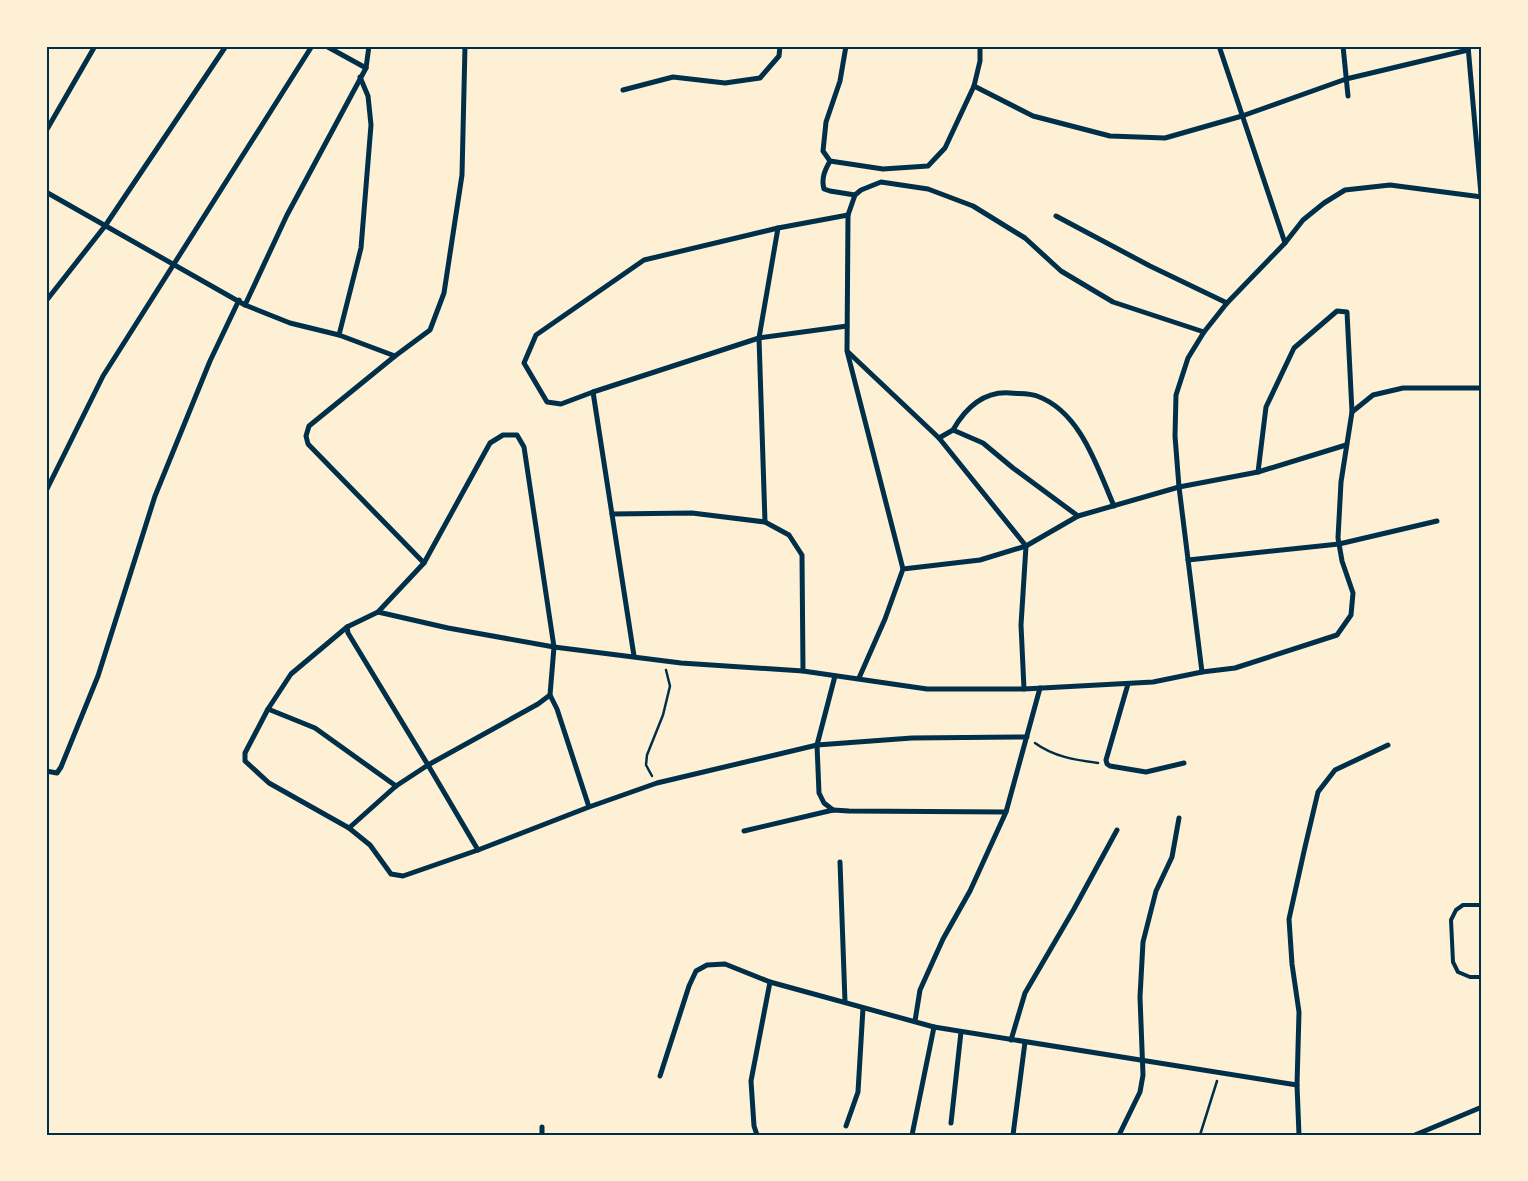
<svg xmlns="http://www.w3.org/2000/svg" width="1528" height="1181" viewBox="0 0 1528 1181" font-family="Montserrat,sans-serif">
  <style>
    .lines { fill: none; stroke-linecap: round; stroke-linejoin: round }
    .path { stroke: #003049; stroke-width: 2.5 }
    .service { stroke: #003049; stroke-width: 4 }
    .minor { stroke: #003049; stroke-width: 5 }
    .neatline { fill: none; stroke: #003049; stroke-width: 2 }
  </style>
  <rect width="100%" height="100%" fill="#fdf0d5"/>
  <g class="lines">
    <g class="path">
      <path d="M1035,743C1054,757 1076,760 1098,763"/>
      <polyline points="652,776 646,765 647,755 663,715 670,686 666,670"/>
      <polyline points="1200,1135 1217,1081"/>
    </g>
    <polyline class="service" points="1482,905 1463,905 1456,910 1451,920 1453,962 1458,972 1470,977 1482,977"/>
    <g class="minor">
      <polyline points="326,46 366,68"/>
      <polyline points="846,46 840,81 826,122 823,151 830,161 883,169 928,166 945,148 974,86 980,61 980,46"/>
      <polyline points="1219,46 1285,243"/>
      <polyline points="1343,46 1348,96"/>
      <polyline points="1468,46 1482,206"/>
      <polyline points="974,86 1033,116 1110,136 1165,138 1242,116 1346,79 1468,50"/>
      <polyline points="623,90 673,77 725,83 760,78 779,56 780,46"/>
      <polyline points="46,131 95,46"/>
      <path d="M830,161C825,170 821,178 824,189L830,191L855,195"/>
      <polyline points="46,192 245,305 290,323 339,335 395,356 430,330 444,293 462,175 465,46"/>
      <polyline points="1056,216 1150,266 1227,303"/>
      <polyline points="46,301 105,226 226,46"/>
      <polyline points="245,305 287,215 366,68 369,46"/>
      <polyline points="847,326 759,338 593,392 561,404 547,402 524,363 536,335 644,260 778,228 848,215"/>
      <polyline points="339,335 361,248 371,125 368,96 360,77"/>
      <polyline points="848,352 939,438 1026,546 1021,625 1024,689"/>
      <polyline points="395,356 309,426 306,436 308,444 424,563"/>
      <polyline points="593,392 634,656"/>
      <path d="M953,430C965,409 983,391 1010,393C1019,394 1029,393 1037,396C1081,412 1097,467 1114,506"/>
      <polyline points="939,438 953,430 983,443 1013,468 1078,516"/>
      <polyline points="1258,472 1266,407 1294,348 1337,311 1347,312 1352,412"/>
      <polyline points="46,491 103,376 312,46"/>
      <polyline points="612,514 692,513 765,522 789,535 802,555 803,671"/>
      <polyline points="765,522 759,338 778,228"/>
      <polyline points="1188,560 1339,544 1437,521"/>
      <polyline points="903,569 847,351 848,215 855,195 861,190 881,182 928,189 973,206 1025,238 1061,271 1113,302 1204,332"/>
      <polyline points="378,612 448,628 554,647 681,663 803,671 927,689 1024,689 1153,682 1202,672 1235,668 1337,635 1351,615 1353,593 1342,561 1338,538 1341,482 1352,412 1373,395 1403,388 1482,388"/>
      <polyline points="347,627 291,674 268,709 245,753 245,761 269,783 349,828"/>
      <polyline points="1202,672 1179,487 1175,436 1176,395 1188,358 1204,332 1227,303 1285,243 1303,220 1324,203 1345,190 1390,185 1482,197"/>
      <polyline points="859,678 885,619 903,569 980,560 1026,546 1078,516 1179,487 1258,472 1346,445"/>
      <polyline points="1128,684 1106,760 1107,764 1110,766 1146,772 1184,763"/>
      <polyline points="268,709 315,728 396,786"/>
      <polyline points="46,771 57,773 61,767 98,676 155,496 210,361 239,300"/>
      <polyline points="589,807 557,709 550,695 538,704 428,765 396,786 349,828 370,845 391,874 403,876 478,850 589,807 657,783 817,745 912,738 1027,737"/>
      <polyline points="833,810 824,803 819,793 817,745 835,676"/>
      <polyline points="744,831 833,810 849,811 1006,812"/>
      <polyline points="478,850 428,765 348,633 347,627 378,612 424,563 490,443 503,435 517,435 524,447 554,647 550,695"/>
      <polyline points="840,862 845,1002"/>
      <polyline points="915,1021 920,990 943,939 970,891 1006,812 1040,688"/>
      <polyline points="1011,1040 1025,993 1074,909 1117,830"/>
      <polyline points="660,1076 689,986 696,971 707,965 725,964 770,982 934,1027 1297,1085"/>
      <polyline points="951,1123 961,1032"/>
      <polyline points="846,1126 858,1092 863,1008"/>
      <polyline points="542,1135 542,1127"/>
      <polyline points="757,1135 754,1126 751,1081 770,982"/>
      <polyline points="912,1135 934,1027"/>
      <polyline points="1013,1135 1025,1042"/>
      <polyline points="1119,1135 1140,1092 1143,1075 1140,997 1143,942 1156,891 1172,857 1179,818"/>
      <polyline points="1299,1135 1297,1085 1299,1012 1292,964 1289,919 1305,847 1318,792 1335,770 1388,745"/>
      <polyline points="1415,1135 1482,1107"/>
    </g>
  </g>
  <rect width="1528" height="1181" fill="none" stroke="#fdf0d5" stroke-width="95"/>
  <rect x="48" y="48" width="1432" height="1086" class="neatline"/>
</svg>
